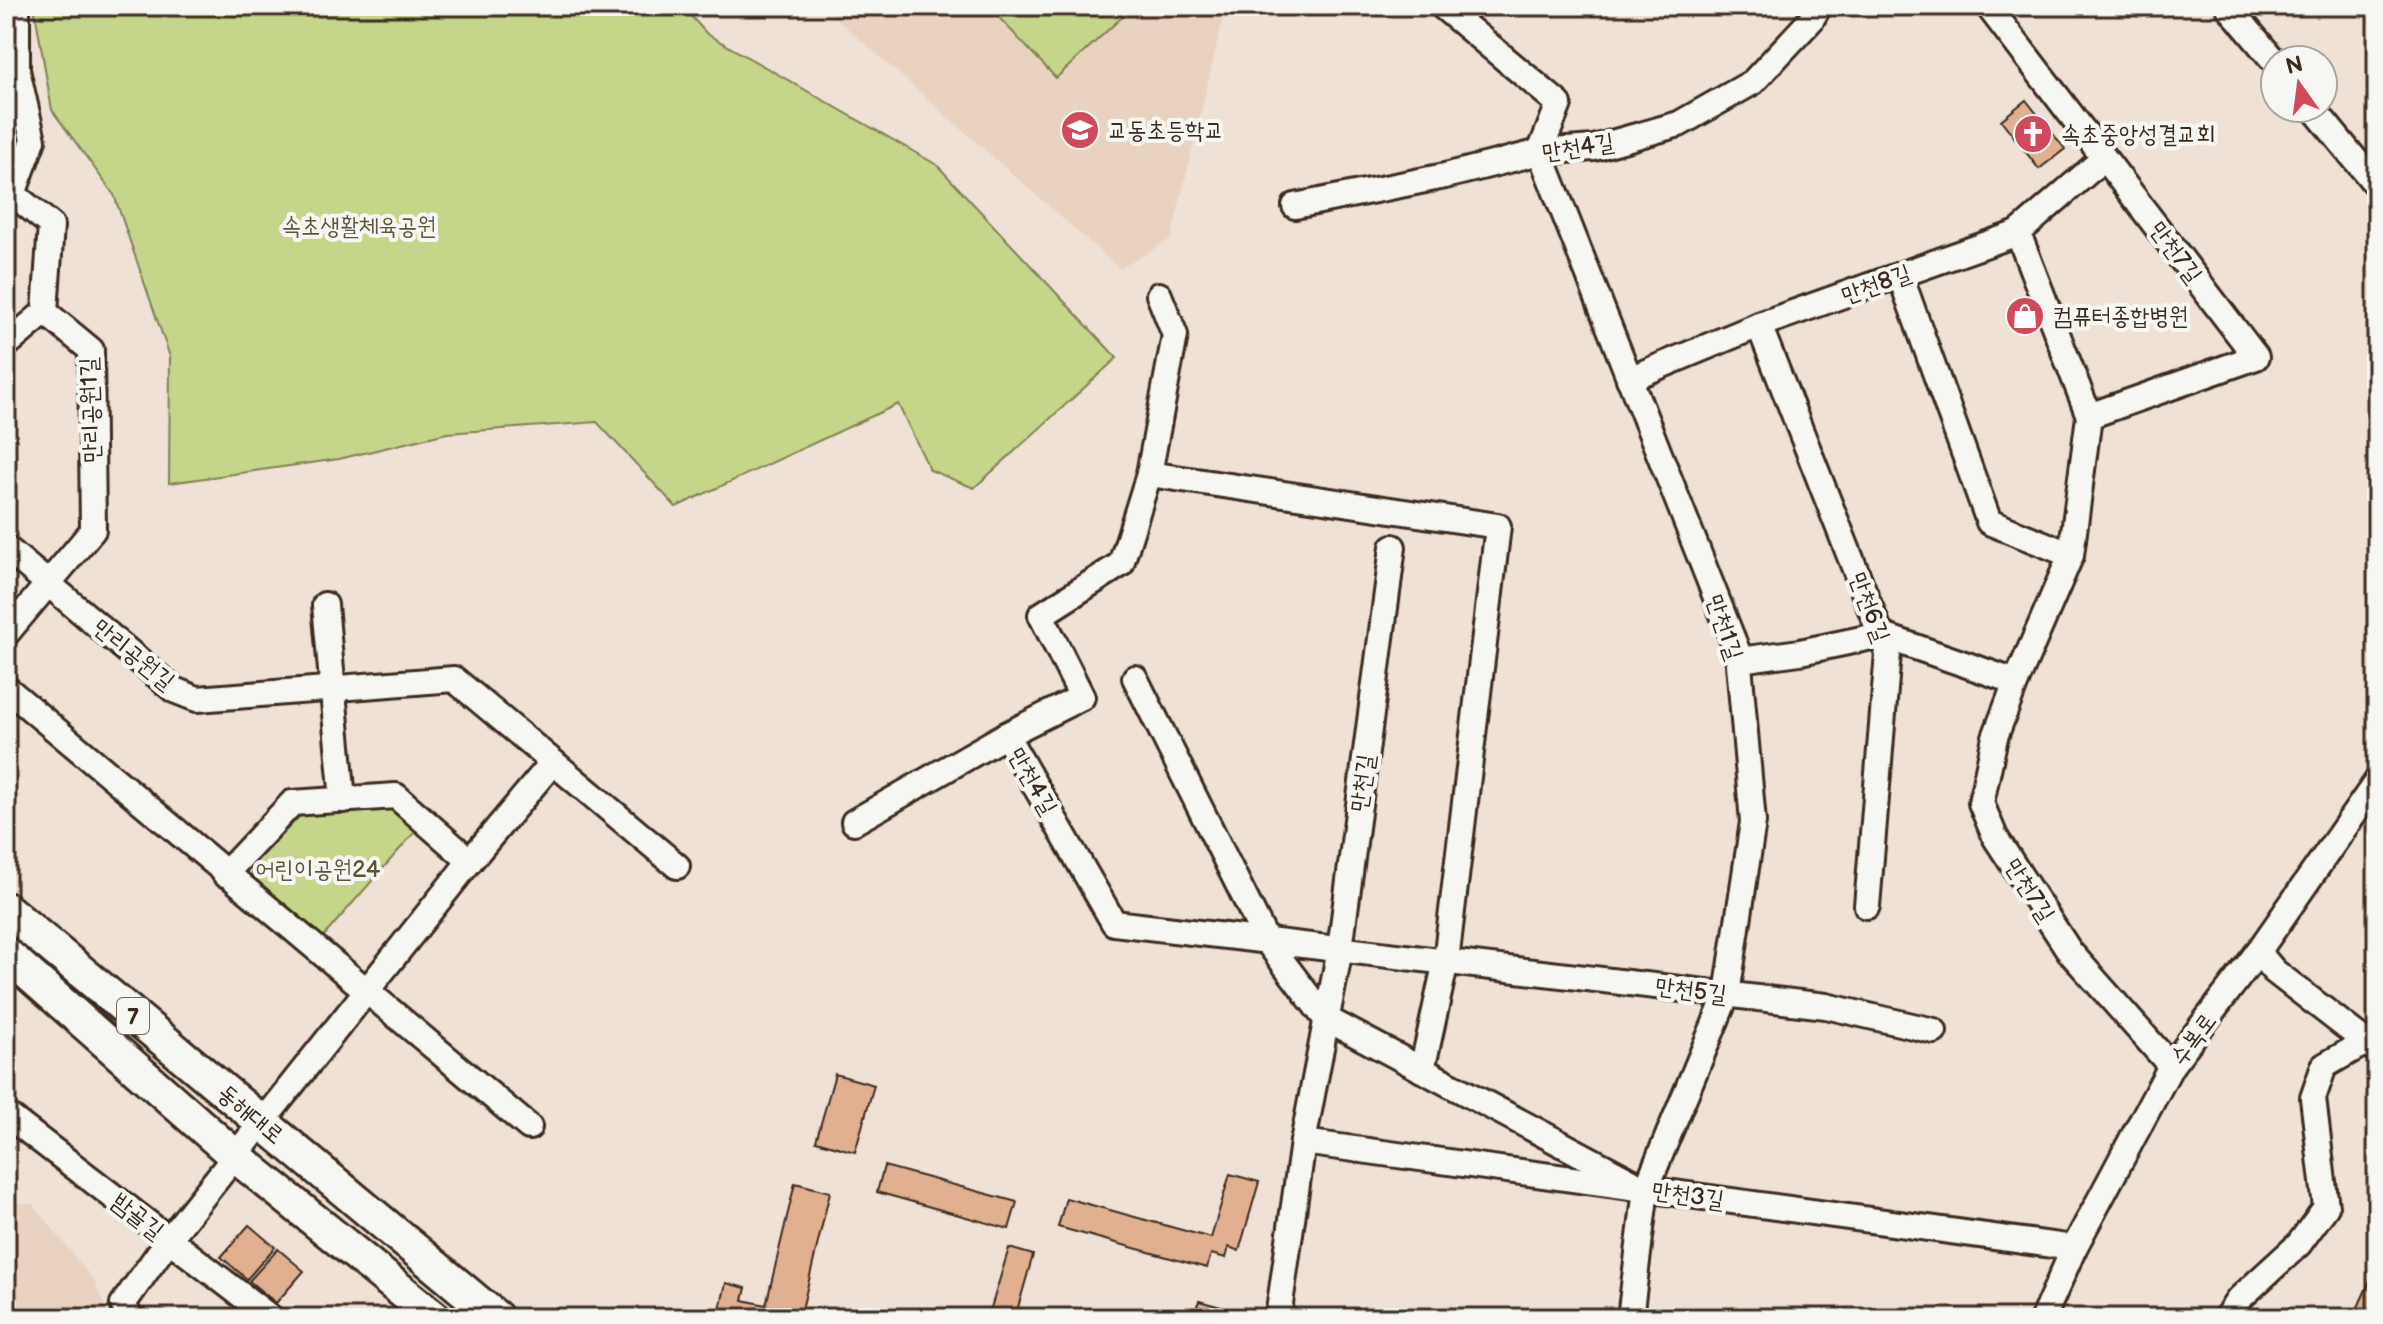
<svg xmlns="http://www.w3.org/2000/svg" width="2383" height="1324" viewBox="0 0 2383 1324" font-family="'Balsamiq Sans','Poor Story',sans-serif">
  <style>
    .built { fill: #ead2c1 }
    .green { fill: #c5d589; stroke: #808054; stroke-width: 2 }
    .building { fill: #e0b091; stroke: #3b2a1e; stroke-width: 2 }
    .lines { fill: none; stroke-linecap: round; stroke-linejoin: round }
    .minor-casing { stroke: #3b2a1e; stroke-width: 30 }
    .major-casing { stroke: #3b2a1e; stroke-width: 38 }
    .minor { stroke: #f6f6f2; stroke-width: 24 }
    .major { stroke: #f6f6f2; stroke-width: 32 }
    .labels { text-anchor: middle; stroke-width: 8; stroke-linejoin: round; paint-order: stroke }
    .shield { fill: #f6f6f2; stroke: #73675e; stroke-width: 2 }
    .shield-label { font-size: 22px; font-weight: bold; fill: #3b2a1e }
    .poi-label { font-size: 24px; fill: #3b2a1e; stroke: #f6f6f2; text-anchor: start }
    .street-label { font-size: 24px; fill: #3b2a1e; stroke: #f6f6f2 }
    .park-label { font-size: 24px; fill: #5e5539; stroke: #f6f6f2 }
  </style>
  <rect width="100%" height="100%" fill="#efe1d5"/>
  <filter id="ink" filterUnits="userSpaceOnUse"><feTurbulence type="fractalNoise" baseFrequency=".0125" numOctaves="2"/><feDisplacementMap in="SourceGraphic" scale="16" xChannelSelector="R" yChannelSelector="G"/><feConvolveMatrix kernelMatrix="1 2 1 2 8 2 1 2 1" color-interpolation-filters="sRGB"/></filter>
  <g filter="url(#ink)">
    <g class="built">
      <polygon points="829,6 1226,6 1171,239 1120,269 839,21"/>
      <polygon points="6,1200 34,1205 94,1281 110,1318 6,1318"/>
    </g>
    <g class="green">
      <polygon points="34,6 682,6 707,34 937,165 1117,358 974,488 930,470 898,404 676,507 597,422 447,433 339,459 169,483 170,357 114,195 52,110"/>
      <polygon points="988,6 1134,6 1056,78"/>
      <polygon points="396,806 421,825 322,938 253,878 251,866 304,812"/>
    </g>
    <g class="building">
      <polygon points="2026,100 2065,149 2039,169 2001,120"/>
      <polygon points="835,1074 874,1085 855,1152 816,1141"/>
      <polygon points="884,1166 1017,1202 1009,1229 877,1192"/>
      <polygon points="1230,1174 1259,1182 1239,1251 1229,1247 1226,1258 1211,1254 1207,1268 1058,1227 1066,1198 1211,1238"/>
      <polygon points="795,1183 830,1192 800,1318 718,1318 726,1283 746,1288 743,1300 766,1305"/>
      <polygon points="249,1225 275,1247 247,1279 221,1257"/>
      <polygon points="1009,1248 1033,1255 1015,1318 988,1318"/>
      <polygon points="278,1249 304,1271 276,1303 249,1281"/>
      <polygon points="2377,1265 2377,1318 2353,1318"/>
      <polygon points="1199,1301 1228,1309 1224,1318 1192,1318"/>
    </g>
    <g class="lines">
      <g class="minor-casing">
        <g id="minor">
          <polyline points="17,6 17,70 33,140 13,194 51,225 45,312"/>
          <polyline points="1442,6 1559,104 1540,152 1738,653 1753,822 1727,994 1646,1189 1630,1318"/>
          <polyline points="1988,6 2256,357 2089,416 2071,555 2016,682 1995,737 1981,803 1995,837 2070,952 2171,1066"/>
          <polyline points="2228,6 2275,62"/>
          <polyline points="2313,108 2377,186"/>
          <polyline points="1295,206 1445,176 1540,152 1594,148 1679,124 1753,82 1811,20 1819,6"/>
          <polyline points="2018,233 2089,416"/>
          <polyline points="1900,275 1989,522 2071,555"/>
          <polyline points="1759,325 1888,653 1867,906"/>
          <polyline points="6,345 45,312"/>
          <polyline points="1629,379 1759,325 2018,233 2104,158"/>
          <polyline points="1149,474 1498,526 1446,961 1422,1070"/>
          <polyline points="6,548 174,690 197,699 454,679 677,866"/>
          <polyline points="325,605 343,800"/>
          <polyline points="6,634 93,530 91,350 45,312"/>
          <polyline points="1739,660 1800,652 1881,635 2016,682"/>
          <polyline points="1135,678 1266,940 1325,1018 1631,1181"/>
          <polyline points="6,688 529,1127"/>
          <polyline points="1006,735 1114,923 1826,1006 1934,1031"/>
          <polyline points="854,822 1006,735 1082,697 1041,615 1121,564 1149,474 1175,335 1159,295"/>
          <polyline points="225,874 292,803 396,796 470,861"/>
          <polyline points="2258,952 2274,971 2376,1050"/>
          <polyline points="6,1114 271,1318"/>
          <polyline points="1303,1142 2074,1248"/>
          <polyline points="130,1318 123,1304 169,1239 470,861 553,762"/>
          <polyline points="1278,1318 1303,1142 1340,949 1393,547"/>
          <polyline points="2043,1318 2074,1248 2171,1066 2258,952 2377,781"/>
          <polyline points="2226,1318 2239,1299 2299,1244 2326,1207 2313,1098 2324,1066 2364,1043"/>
        </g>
      </g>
      <g class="major-casing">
        <g id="major">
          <polyline points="6,909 497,1318"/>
          <polyline points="6,954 234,1155 435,1318"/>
        </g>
      </g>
      <use href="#minor" class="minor"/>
      <use href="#major" class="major"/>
    </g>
  </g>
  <defs>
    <g id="school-disc" transform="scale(2)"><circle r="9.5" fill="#d1495b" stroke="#f6f6f2"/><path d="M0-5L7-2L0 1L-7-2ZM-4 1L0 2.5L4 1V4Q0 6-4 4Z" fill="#fff"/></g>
    <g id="church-disc" transform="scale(2)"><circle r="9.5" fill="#d1495b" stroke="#f6f6f2"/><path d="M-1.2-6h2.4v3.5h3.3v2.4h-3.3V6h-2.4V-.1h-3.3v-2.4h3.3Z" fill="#fff"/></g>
    <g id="shop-disc" transform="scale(2)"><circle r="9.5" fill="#d1495b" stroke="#f6f6f2"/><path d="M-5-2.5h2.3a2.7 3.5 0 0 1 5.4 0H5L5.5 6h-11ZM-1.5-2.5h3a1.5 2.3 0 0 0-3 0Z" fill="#fff"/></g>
  </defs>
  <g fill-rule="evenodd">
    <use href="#school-disc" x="1080" y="130"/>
    <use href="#church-disc" x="2033" y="134"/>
    <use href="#shop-disc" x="2025" y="316"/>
  </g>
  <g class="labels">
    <rect class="shield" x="117" y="998" width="32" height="36" rx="6"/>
    <g class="shield-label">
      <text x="133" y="1024">7</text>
    </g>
    <g class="poi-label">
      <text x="1108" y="138">교동초등학교</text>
      <text x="2061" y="142">속초중앙성결교회</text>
      <text x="2053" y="324">컴퓨터종합병원</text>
    </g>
    <g class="street-label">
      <text transform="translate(1578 147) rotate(-9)" y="8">만천4길</text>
      <text transform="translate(2176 252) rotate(53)" y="8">만천7길</text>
      <text transform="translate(1876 284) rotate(-20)" y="8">만천8길</text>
      <text transform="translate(90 410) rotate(-92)" y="8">만리공원1길</text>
      <text transform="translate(1870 607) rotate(69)" y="8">만천6길</text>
      <text transform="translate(1725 627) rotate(71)" y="8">만천1길</text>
      <text transform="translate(134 654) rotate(39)" y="8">만리공원길</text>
      <text transform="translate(1033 781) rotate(60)" y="8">만천4길</text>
      <text transform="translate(1362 783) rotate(-82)" y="8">만천길</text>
      <text transform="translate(2030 890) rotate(57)" y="8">만천7길</text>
      <text transform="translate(1691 990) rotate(7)" y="8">만천5길</text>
      <text transform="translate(2193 1039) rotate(-53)" y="8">수복로</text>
      <text transform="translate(251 1114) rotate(40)" y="8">동해대로</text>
      <text transform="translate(1688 1195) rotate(8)" y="8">만천3길</text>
      <text transform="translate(138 1216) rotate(38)" y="8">밤골길</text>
    </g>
    <g class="park-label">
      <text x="359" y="234">속초생활체육공원</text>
      <text x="318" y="877">어린이공원24</text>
    </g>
  </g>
  <rect width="2383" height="1324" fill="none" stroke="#f6f6f2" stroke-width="32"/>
  <rect x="16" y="16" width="2351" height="1292" fill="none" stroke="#3b2a1e" stroke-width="3" filter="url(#ink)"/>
  <g transform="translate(2299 84) rotate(346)"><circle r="38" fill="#f6f6f2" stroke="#aba49d" stroke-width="2"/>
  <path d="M0-6L14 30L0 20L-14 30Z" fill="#d1495b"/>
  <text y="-12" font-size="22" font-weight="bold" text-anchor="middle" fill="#3b2a1e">N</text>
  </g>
</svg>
